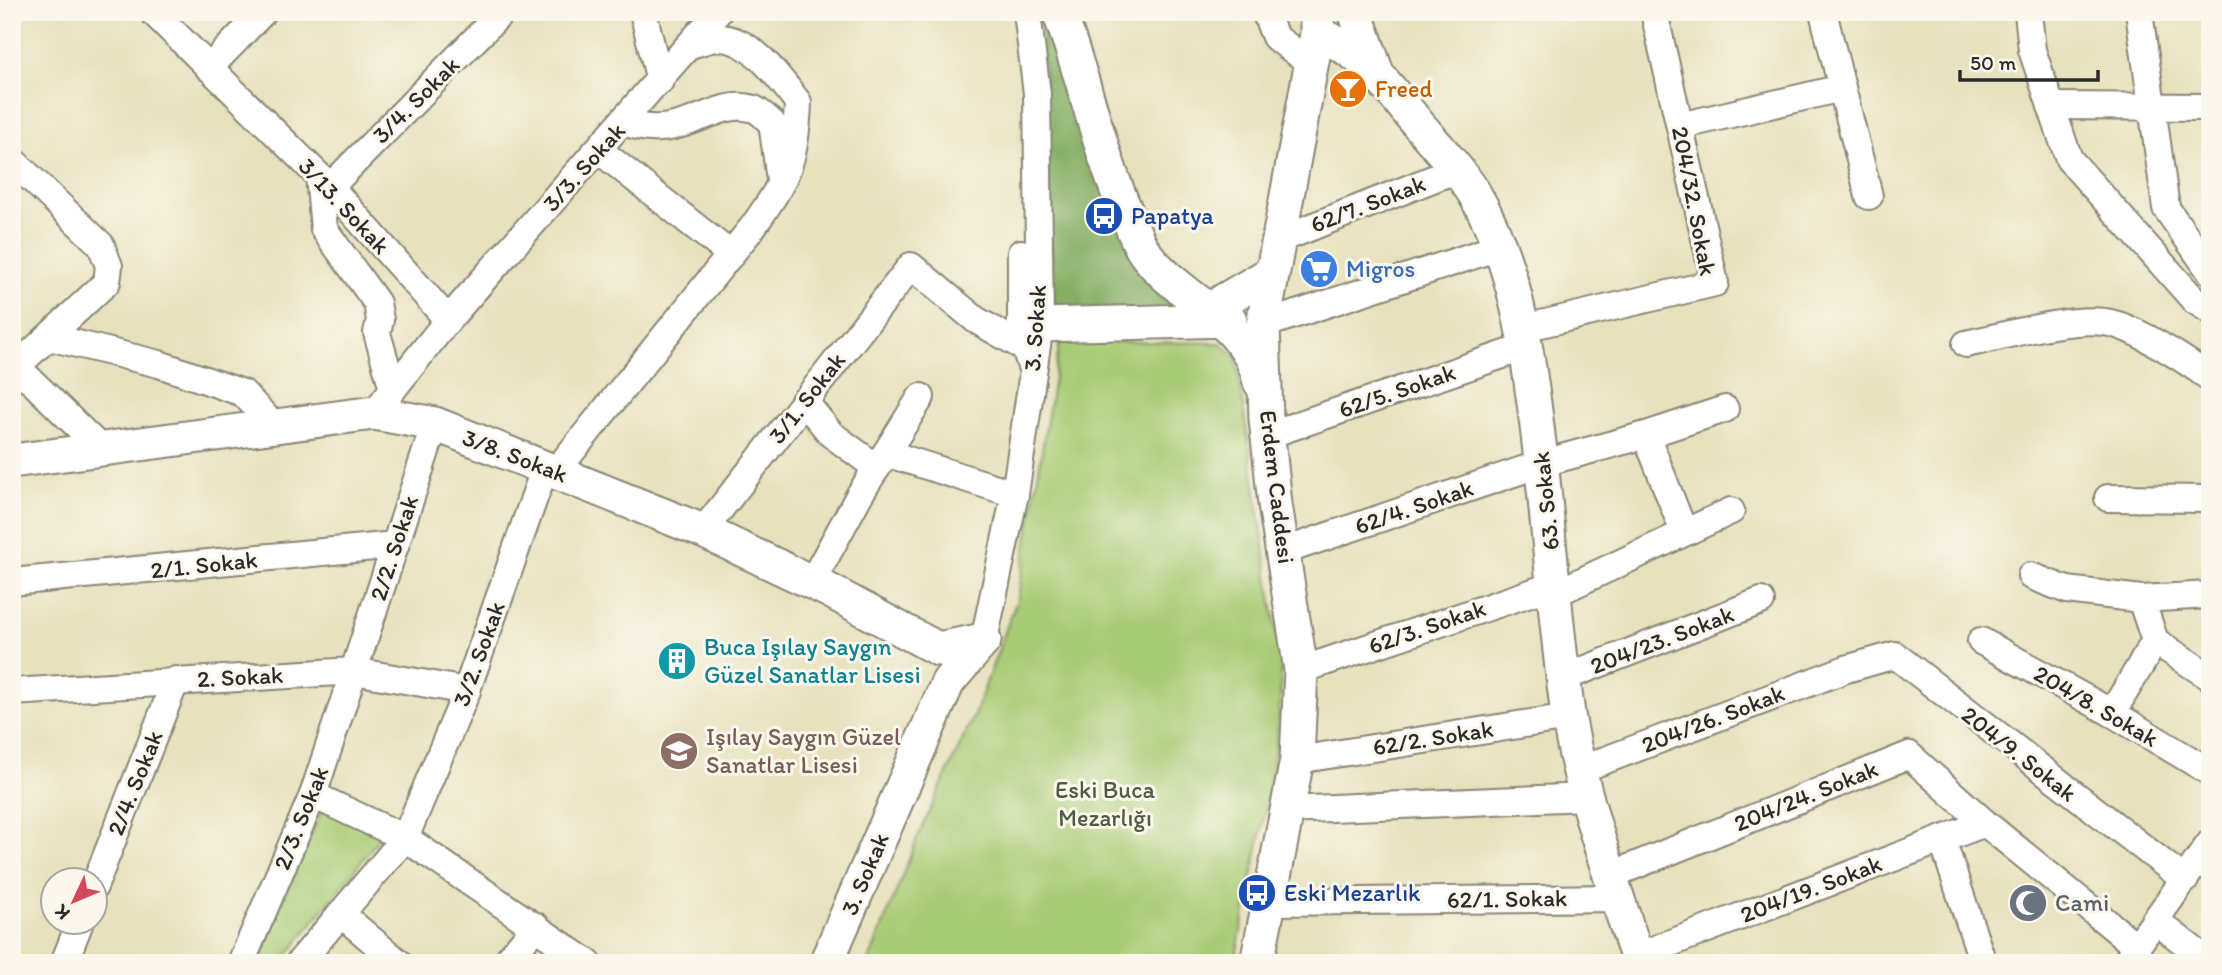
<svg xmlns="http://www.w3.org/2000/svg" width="2222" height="975" viewBox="0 0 2222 975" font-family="Itim,sans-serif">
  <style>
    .green { fill: #a8cb75; stroke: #6a7b50; stroke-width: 2 }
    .forest { fill: #86af66; stroke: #586d48; stroke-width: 2 }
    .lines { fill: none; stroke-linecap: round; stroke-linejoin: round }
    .minor-casing { stroke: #898674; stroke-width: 30 }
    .major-casing { stroke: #898674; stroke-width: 37 }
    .minor { stroke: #fff; stroke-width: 26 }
    .major { stroke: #fff; stroke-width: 33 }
    .labels { text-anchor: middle; stroke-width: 6; stroke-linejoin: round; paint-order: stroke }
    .food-label { font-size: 24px; fill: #c56008; stroke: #fbf7ec; text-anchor: start }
    .street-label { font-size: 24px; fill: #2b2b2b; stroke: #fbf7ec }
    .transit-label { font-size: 24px; fill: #164399; stroke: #fbf7ec; text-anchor: start }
    .shop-label { font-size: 24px; fill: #366cbe; stroke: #fbf7ec; text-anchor: start }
    .culture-label { font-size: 24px; fill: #0d838f; stroke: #fbf7ec; text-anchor: start }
    .education-label { font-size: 24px; fill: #785e54; stroke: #fbf7ec; text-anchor: start }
    .park-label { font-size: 24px; fill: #505b41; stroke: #fbf7ec }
    .worship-label { font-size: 24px; fill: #5b616d; stroke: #fbf7ec; text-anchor: start }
  </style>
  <rect width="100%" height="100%" fill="#fbf7ec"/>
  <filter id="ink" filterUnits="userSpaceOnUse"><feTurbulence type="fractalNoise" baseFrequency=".0143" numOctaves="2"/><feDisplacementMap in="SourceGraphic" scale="14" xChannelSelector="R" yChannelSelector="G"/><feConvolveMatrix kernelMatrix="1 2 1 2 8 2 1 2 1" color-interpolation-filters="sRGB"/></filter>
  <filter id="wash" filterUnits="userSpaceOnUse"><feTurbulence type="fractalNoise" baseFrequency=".00686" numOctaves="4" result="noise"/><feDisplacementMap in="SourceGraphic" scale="28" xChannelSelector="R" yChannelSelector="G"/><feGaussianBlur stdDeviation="1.57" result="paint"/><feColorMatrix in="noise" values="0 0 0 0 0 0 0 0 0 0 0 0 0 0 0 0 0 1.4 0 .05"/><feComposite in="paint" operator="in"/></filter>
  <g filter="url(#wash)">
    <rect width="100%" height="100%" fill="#e7e1bd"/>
    <g class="green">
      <path d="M1060,341L1221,343L1236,357L1281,663C1282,760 1252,867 1235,963H868L919,834L975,713L1018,597Z"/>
      <polygon points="323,808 382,835 281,963 254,963"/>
    </g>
    <polygon class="forest" points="1041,12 1048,12 1162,291 1180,313 1055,319"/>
  </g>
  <g filter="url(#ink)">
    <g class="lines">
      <g class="minor-casing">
        <g id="minor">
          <polyline points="153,12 330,187 448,320 374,413"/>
          <polyline points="643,12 660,81"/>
          <polyline points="1265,12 1275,37 1312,64"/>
          <polyline points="1823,12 1869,196"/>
          <polyline points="2028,12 2032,50 2069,159 2195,301 2210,310"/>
          <polyline points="2139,12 2166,208 2210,271"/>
          <polyline points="209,68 263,12"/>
          <polyline points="2051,106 2210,107"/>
          <path d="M624,122C682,145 714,96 754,109C760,111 767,119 772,123L780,180"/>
          <polyline points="1680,126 1842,88"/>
          <polyline points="599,150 731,255"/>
          <polyline points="12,160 101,245 109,266 107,282 17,366"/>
          <polyline points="319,176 324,229 377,303 380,320 377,333 393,389"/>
          <polyline points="330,187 502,12"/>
          <polyline points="1281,239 1455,170"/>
          <polyline points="1021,253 1021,345"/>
          <polyline points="448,320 718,12"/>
          <polyline points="1263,325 1499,247"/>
          <polyline points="1524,328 1715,283 1654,12"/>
          <polyline points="49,337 159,364 243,393 273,425"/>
          <path d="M1966,344C2004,336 2068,317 2105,322C2132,325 2187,361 2210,378"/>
          <polyline points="12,362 99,447"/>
          <polyline points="804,401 831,434 877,468"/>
          <polyline points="1268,435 1526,347"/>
          <polyline points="1646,435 1684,532"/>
          <polyline points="886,453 921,397"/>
          <path d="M556,471L752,228C786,180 796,162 798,102C780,79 752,38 719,38C711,38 701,42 693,44"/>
          <polyline points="2108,498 2210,499"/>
          <polyline points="703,531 911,266 976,320 1025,348 1033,372"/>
          <polyline points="1284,551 1543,463 1646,435 1725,409"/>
          <polyline points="2031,576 2067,590 2141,599"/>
          <polyline points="12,582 395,545"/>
          <polyline points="812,582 860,494 886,453 1015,494"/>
          <polyline points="1554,594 1731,511"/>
          <polyline points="984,640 1015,494 1040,325 1037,94 1027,12"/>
          <polyline points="1981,641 2112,713 2210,772"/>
          <polyline points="2155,641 2141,599 2210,595"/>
          <polyline points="2155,641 2210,677"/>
          <polyline points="1301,670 1554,585"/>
          <polyline points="1563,678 1761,601"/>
          <polyline points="12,692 354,671 467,691"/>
          <polyline points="2112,713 2155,641"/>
          <polyline points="1297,760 1569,717"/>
          <polyline points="1579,770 1846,669 1895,655 2185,880"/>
          <polyline points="313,795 405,838 588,963"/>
          <polyline points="1286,810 1587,797"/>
          <polyline points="1942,839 1983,963"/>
          <polyline points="1609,876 1909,755 1985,823 2136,946"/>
          <polyline points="94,887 176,680"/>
          <polyline points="1271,902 1617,898"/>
          <polyline points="341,914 399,963"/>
          <polyline points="2155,920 2210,963"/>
          <polyline points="1637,956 1985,823"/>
          <polyline points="64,963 80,922"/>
          <polyline points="241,963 313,795 435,424"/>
          <polyline points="299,963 405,838 464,698 545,467"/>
          <polyline points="505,963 536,926"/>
          <polyline points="2125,963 2210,843"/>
        </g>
      </g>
      <g class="major-casing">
        <g id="major">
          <path d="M1059,12C1085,79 1098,149 1127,214C1132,227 1137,242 1145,253C1179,299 1248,321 1260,382"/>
          <polyline points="1355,12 1376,70"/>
          <path d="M1317,34C1361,49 1386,84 1414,119C1432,141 1460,170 1474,193C1509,252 1523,322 1532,389C1548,497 1552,606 1568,714C1582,799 1612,881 1639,963"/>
          <polyline points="1222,319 1223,301 1271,273"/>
          <polyline points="1040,325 1230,320"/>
          <polyline points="12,461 374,413 435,424 703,531 826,589 938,649 984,640"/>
          <polyline points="826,963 948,682 984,640"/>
          <polyline points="1257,963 1297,760 1301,670 1275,504 1266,419 1263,325 1317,34 1317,12"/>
        </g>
      </g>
      <use href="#minor" class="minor"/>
      <use href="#major" class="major"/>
    </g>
  </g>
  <defs>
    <g id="bar-disc" transform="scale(2.0125)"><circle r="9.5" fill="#e8710a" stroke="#fbf7ec"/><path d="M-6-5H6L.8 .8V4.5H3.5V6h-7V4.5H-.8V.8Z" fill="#fff"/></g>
    <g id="bus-disc" transform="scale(2.0125)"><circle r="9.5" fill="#1a4fb4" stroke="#fbf7ec"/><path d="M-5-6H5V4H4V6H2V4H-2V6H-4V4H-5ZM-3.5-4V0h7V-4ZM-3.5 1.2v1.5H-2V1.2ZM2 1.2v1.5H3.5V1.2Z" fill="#fff"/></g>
    <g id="supermarket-disc" transform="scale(2.0125)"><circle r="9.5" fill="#3f7fe0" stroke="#fbf7ec"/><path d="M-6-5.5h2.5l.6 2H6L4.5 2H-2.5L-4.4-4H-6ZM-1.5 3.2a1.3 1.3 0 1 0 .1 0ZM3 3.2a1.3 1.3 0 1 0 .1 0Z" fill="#fff"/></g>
    <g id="building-disc" transform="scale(2.0125)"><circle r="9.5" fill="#0f9aa8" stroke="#fbf7ec"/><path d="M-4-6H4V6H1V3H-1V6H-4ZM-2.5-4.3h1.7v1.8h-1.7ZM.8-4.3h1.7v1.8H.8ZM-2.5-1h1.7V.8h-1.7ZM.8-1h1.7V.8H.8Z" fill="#fff"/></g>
    <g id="school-disc" transform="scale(2.0125)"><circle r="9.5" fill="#8d6e63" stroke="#fbf7ec"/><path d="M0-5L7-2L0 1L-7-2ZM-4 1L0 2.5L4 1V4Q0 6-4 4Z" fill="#fff"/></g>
    <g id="mosque-disc" transform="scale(2.0125)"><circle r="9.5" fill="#6b7280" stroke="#fbf7ec"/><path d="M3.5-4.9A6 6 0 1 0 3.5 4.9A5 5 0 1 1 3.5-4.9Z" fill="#fff"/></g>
  </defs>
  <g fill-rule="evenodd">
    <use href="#bar-disc" x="1348" y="89"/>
    <use href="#bus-disc" x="1104" y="216"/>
    <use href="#supermarket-disc" x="1319" y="269"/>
    <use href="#building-disc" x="677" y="661"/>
    <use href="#school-disc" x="679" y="751"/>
    <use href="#bus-disc" x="1257" y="893"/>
    <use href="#mosque-disc" x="2028" y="903"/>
  </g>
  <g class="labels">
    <g class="food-label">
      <text x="1375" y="97">Freed</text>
    </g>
    <g class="street-label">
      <text transform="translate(416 100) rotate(-45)" y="8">3/4. Sokak</text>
      <text transform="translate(584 167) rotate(-48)" y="8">3/3. Sokak</text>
      <text transform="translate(1694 201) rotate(79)" y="8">204/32. Sokak</text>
      <text transform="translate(1368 204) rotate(-21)" y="8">62/7. Sokak</text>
      <text transform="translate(344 206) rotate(47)" y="8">3/13. Sokak</text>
      <text transform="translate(1035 328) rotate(-86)" y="8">3. Sokak</text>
      <text transform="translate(1397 391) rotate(-19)" y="8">62/5. Sokak</text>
      <text transform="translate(807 398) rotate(-52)" y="8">3/1. Sokak</text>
      <text transform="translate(515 456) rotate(21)" y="8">3/8. Sokak</text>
      <text transform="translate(1277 487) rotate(83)" y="8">Erdem Caddesi</text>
      <text transform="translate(1546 501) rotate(-96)" y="8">63. Sokak</text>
      <text transform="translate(1414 507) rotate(-19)" y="8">62/4. Sokak</text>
      <text transform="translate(394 548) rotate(-72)" y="8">2/2. Sokak</text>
      <text transform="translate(204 565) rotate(-6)" y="8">2/1. Sokak</text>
      <text transform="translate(1427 627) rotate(-19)" y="8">62/3. Sokak</text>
      <text transform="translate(1662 640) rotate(-21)" y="8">204/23. Sokak</text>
      <text transform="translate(479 654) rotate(-70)" y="8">3/2. Sokak</text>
      <text transform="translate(240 677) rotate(-3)" y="8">2. Sokak</text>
      <text transform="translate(2096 706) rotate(30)" y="8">204/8. Sokak</text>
      <text transform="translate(1713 719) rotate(-21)" y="8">204/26. Sokak</text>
      <text transform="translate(1433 738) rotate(-9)" y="8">62/2. Sokak</text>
      <text transform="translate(2019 754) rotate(38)" y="8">204/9. Sokak</text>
      <text transform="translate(135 783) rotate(-68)" y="8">2/4. Sokak</text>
      <text transform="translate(1806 796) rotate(-22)" y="8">204/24. Sokak</text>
      <text transform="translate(301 818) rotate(-68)" y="8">2/3. Sokak</text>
      <text transform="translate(865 874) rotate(-67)" y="8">3. Sokak</text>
      <text transform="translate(1811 889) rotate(-21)" y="8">204/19. Sokak</text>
      <text transform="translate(1507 899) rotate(-1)" y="8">62/1. Sokak</text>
    </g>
    <g class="transit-label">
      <text x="1131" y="224">Papatya</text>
      <text x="1284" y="901">Eski Mezarlık</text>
    </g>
    <g class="shop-label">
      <text x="1346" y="277">Migros</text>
    </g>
    <g class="culture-label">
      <text x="704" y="655">Buca Işılay Saygın<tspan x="704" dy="28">Güzel Sanatlar Lisesi</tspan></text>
    </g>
    <g class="education-label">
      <text x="706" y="745">Işılay Saygın Güzel<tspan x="706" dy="28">Sanatlar Lisesi</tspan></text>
    </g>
    <g class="park-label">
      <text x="1105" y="798">Eski Buca<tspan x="1105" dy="28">Mezarlığı</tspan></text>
    </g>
    <g class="worship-label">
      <text x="2055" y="911">Cami</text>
    </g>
  </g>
  <rect width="2222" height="975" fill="none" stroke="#fbf7ec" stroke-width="42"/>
  <g transform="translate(74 901) rotate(226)"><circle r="33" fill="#fbf7ec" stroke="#a8a59f" stroke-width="2"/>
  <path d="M0-5L12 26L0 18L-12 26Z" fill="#d1495b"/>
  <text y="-10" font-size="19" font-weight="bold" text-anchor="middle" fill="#2b2b2b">K</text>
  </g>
  <path d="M1960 70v10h138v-10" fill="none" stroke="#2b2b2b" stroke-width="3.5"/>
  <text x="1970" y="70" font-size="21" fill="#2b2b2b" stroke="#fbf7ec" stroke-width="5" paint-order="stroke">50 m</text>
</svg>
